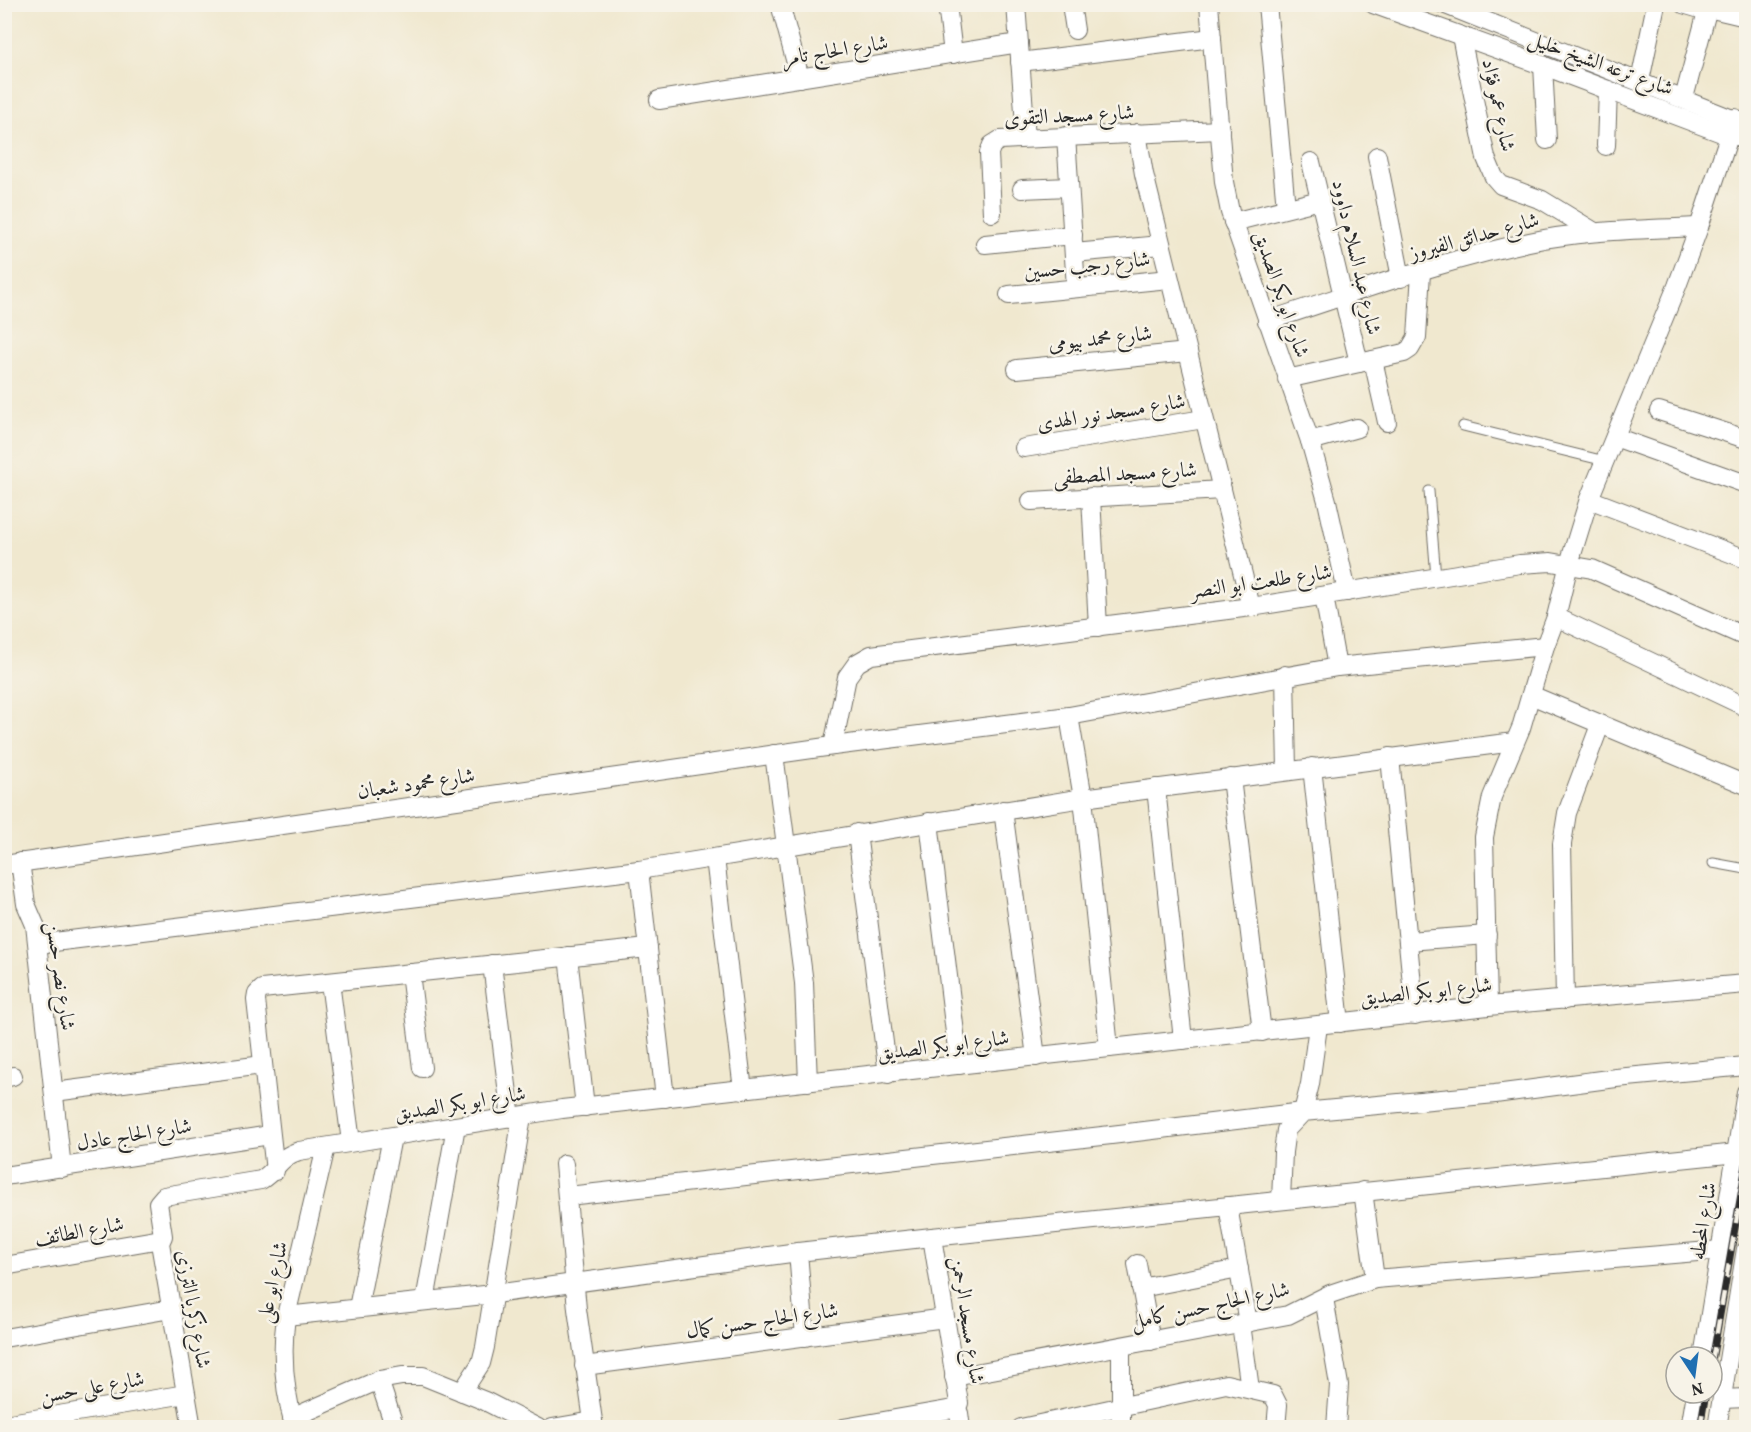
<svg xmlns="http://www.w3.org/2000/svg" width="1751" height="1432" viewBox="0 0 1751 1432" font-family="Vollkorn,Amiri,serif">
  <style>
    .lines { fill: none; stroke-linecap: round; stroke-linejoin: round }
    .service-casing { stroke: #706d64; stroke-width: 11 }
    .minor-casing { stroke: #706d64; stroke-width: 20 }
    .service { stroke: #fff; stroke-width: 9 }
    .minor { stroke: #fff; stroke-width: 18 }
    .rail-casing { stroke: #2b2b2b; stroke-width: 7 }
    .rail { stroke: #f7f3e8; stroke-width: 4.5; stroke-dasharray: 14; stroke-linecap: butt }
    .labels { text-anchor: middle; stroke-width: 5; stroke-linejoin: round; paint-order: stroke }
    .street-label { font-size: 21px; fill: #2b2b2b; stroke: #f7f3e8 }
  </style>
  <rect width="100%" height="100%" fill="#f7f3e8"/>
  <filter id="ink" filterUnits="userSpaceOnUse"><feTurbulence type="fractalNoise" baseFrequency=".0167" numOctaves="2"/><feDisplacementMap in="SourceGraphic" scale="12" xChannelSelector="R" yChannelSelector="G"/><feConvolveMatrix kernelMatrix="1 2 1 2 8 2 1 2 1" color-interpolation-filters="sRGB"/></filter>
  <filter id="wash" filterUnits="userSpaceOnUse"><feTurbulence type="fractalNoise" baseFrequency=".008" numOctaves="4" result="noise"/><feDisplacementMap in="SourceGraphic" scale="24" xChannelSelector="R" yChannelSelector="G"/><feGaussianBlur stdDeviation="1.35" result="paint"/><feColorMatrix in="noise" values="0 0 0 0 0 0 0 0 0 0 0 0 0 0 0 0 0 1.4 0 .05"/><feComposite in="paint" operator="in"/></filter>
  <g filter="url(#wash)">
    <rect width="100%" height="100%" fill="#f0e8cf"/>
  </g>
  <g filter="url(#ink)">
    <g class="lines">
      <g class="service-casing">
        <g id="service">
          <polyline points="1463,426 1605,461"/>
          <polyline points="1429,491 1436,577"/>
          <polyline points="1713,863 1746,869"/>
        </g>
      </g>
      <g class="minor-casing">
        <g id="minor">
          <polyline points="780,4 800,78"/>
          <polyline points="947,4 953,54"/>
          <polyline points="1016,4 1026,138"/>
          <polyline points="1071,4 1075,30"/>
          <polyline points="1209,4 1224,182 1230,212 1310,441 1327,501 1347,592"/>
          <polyline points="1267,4 1286,208"/>
          <polyline points="1373,4 1547,67 1727,135 1746,137"/>
          <polyline points="1443,4 1745,124"/>
          <polyline points="1683,4 1707,11"/>
          <polyline points="1708,8 1746,17"/>
          <polyline points="1461,36 1486,158 1494,177 1501,185 1542,200 1593,231"/>
          <polyline points="1020,62 1212,38"/>
          <polyline points="1543,65 1547,140"/>
          <polyline points="1640,81 1656,4"/>
          <polyline points="1684,98 1709,4"/>
          <polyline points="659,100 1019,43"/>
          <polyline points="1137,133 1144,174 1251,607"/>
          <polyline points="1066,136 1076,288"/>
          <polyline points="1606,146 1608,90"/>
          <polyline points="1377,156 1401,278"/>
          <polyline points="1311,162 1359,363"/>
          <polyline points="1022,189 1069,187"/>
          <polyline points="992,213 989,153 992,145 1000,140 1220,130"/>
          <polyline points="1233,222 1320,200"/>
          <polyline points="985,244 1073,235"/>
          <polyline points="1074,253 1161,245"/>
          <polyline points="1009,295 1169,279"/>
          <path d="M1267,321C1357,292 1450,257 1544,239C1595,230 1647,229 1699,227"/>
          <polyline points="1373,360 1387,422"/>
          <polyline points="1017,369 1188,352"/>
          <polyline points="1287,379 1404,353 1410,349 1417,337 1421,272"/>
          <polyline points="1659,411 1746,439"/>
          <polyline points="1615,437 1746,484"/>
          <polyline points="1310,441 1357,428"/>
          <polyline points="1024,448 1204,419"/>
          <polyline points="1091,497 1098,627"/>
          <polyline points="1589,499 1746,559"/>
          <polyline points="1031,501 1222,490"/>
          <polyline points="1324,596 1337,667"/>
          <polyline points="1556,617 1746,707"/>
          <polyline points="1285,675 1287,770"/>
          <polyline points="1531,695 1746,785"/>
          <polyline points="1069,716 1083,798 1109,1048"/>
          <polyline points="833,746 847,677 857,663 871,655 1251,607 1520,564 1551,562 1592,569 1746,637"/>
          <polyline points="774,754 804,983 808,1082"/>
          <polyline points="1390,757 1415,1015"/>
          <polyline points="1312,767 1340,1023"/>
          <polyline points="1231,778 1262,1032"/>
          <polyline points="1156,788 1183,1040"/>
          <polyline points="1003,810 1036,1057"/>
          <polyline points="929,822 959,1065"/>
          <polyline points="857,833 888,1074"/>
          <polyline points="715,858 743,1090"/>
          <polyline points="20,862 26,904 35,925 62,1168"/>
          <polyline points="4,865 833,746 1069,716 1337,667 1545,646"/>
          <polyline points="639,870 665,1098"/>
          <polyline points="1408,941 1487,935"/>
          <polyline points="38,944 639,870 1083,798 1514,742"/>
          <polyline points="568,956 585,1107"/>
          <polyline points="492,964 511,1118"/>
          <polyline points="410,973 422,1068"/>
          <polyline points="330,982 351,1142"/>
          <polyline points="1565,1000 1562,844 1567,813 1600,725"/>
          <polyline points="1488,1006 1484,837 1492,797 1521,728 1545,646 1556,617 1569,564 1589,499 1677,286 1699,227 1735,118"/>
          <polyline points="4,1078 13,1076"/>
          <polyline points="54,1092 263,1065"/>
          <polyline points="564,1164 577,1309 594,1428"/>
          <polyline points="275,1171 256,1000 257,994 262,989 648,948"/>
          <polyline points="4,1176 270,1135"/>
          <polyline points="1363,1191 1375,1279"/>
          <polyline points="568,1196 1111,1135 1303,1112 1495,1094 1616,1078 1746,1066"/>
          <polyline points="1281,1200 1283,1152 1286,1130 1303,1112 1310,1084 1318,1026"/>
          <polyline points="1228,1206 1248,1323"/>
          <polyline points="932,1237 959,1403 956,1410"/>
          <polyline points="798,1252 805,1337"/>
          <polyline points="1137,1264 1151,1341"/>
          <polyline points="4,1266 161,1239"/>
          <polyline points="1141,1288 1239,1269"/>
          <polyline points="1324,1298 1339,1385 1336,1428"/>
          <polyline points="425,1301 456,1126"/>
          <polyline points="358,1308 392,1137"/>
          <polyline points="286,1316 494,1294 798,1252 932,1237 1737,1153"/>
          <polyline points="1241,1324 1250,1389"/>
          <polyline points="4,1338 171,1309"/>
          <polyline points="1121,1347 1121,1428"/>
          <polyline points="1703,1357 1746,1092"/>
          <polyline points="584,1366 945,1318"/>
          <polyline points="954,1377 1288,1315 1330,1294 1375,1279 1721,1250"/>
          <polyline points="379,1380 395,1428"/>
          <polyline points="462,1392 481,1363 485,1347 522,1116"/>
          <polyline points="1722,1399 1746,1398"/>
          <polyline points="292,1418 379,1380 402,1376 423,1376 485,1401 538,1428"/>
          <polyline points="4,1424 186,1394"/>
          <path d="M192,1428L160,1243L163,1236L158,1203L164,1196L261,1180C279,1169 277,1158 299,1151L562,1109L1488,1006L1746,984"/>
          <path d="M295,1428C284,1391 281,1353 286,1316L326,1147"/>
          <polyline points="552,1428 593,1421"/>
          <polyline points="843,1428 953,1409 959,1413 961,1428"/>
          <polyline points="1021,1428 1226,1384 1273,1395 1278,1405 1276,1428"/>
          <polyline points="1690,1428 1696,1393"/>
          <polyline points="1717,1428 1746,1249"/>
        </g>
      </g>
      <use href="#service" class="service"/>
      <use href="#minor" class="minor"/>
      <g class="rail-casing">
        <g id="rail">
          <polyline points="1712,1361 1746,1165"/>
          <polyline points="1700,1428 1706,1393"/>
        </g>
      </g>
      <use href="#rail" class="rail"/>
    </g>
  </g>
  <g class="labels">
    <g class="street-label">
      <text transform="translate(835 50) rotate(-9)" y="7">شارع الحاج تامر</text>
      <text transform="translate(1601 63) rotate(20)" y="7">شارع ترعه الشيخ خليل</text>
      <text transform="translate(1499 105) rotate(78)" y="7">شارع عمو فؤاد</text>
      <text transform="translate(1069 115) rotate(-3)" y="7">شارع مسجد التقوى</text>
      <text transform="translate(1474 236) rotate(-15)" y="7">شارع حدائق الفيروز</text>
      <text transform="translate(1357 257) rotate(77)" y="7">شارع عبد السلام داوود</text>
      <text transform="translate(1087 265) rotate(-6)" y="7">شارع رجب حسين</text>
      <text transform="translate(1282 294) rotate(71)" y="7">شارع ابو بكر الصديق</text>
      <text transform="translate(1100 338) rotate(-6)" y="7">شارع محمد بيومى</text>
      <text transform="translate(1111 412) rotate(-9)" y="7">شارع مسجد نور الهدى</text>
      <text transform="translate(1125 473) rotate(-3)" y="7">شارع مسجد المصطفى</text>
      <text transform="translate(1261 581) rotate(-8)" y="7">شارع طلعت ابو النصر</text>
      <text transform="translate(416 783) rotate(-8)" y="7">شارع محمود شعبان</text>
      <text transform="translate(61 976) rotate(82)" y="7">شارع نصر حسن</text>
      <text transform="translate(1426 991) rotate(-6)" y="7">شارع ابو بكر الصديق</text>
      <text transform="translate(943 1045) rotate(-7)" y="7">شارع ابو بكر الصديق</text>
      <text transform="translate(460 1103) rotate(-9)" y="7">شارع ابو بكر الصديق</text>
      <text transform="translate(134 1134) rotate(-9)" y="7">شارع الحاج عادل</text>
      <text transform="translate(1703 1221) rotate(-81)" y="7">شارع المحطه</text>
      <text transform="translate(79 1231) rotate(-10)" y="7">شارع الطائف</text>
      <text transform="translate(272 1282) rotate(-78)" y="7">شارع ابو على</text>
      <text transform="translate(1210 1305) rotate(-12)" y="7">شارع الحاج حسن كامل</text>
      <text transform="translate(194 1309) rotate(80)" y="7">شارع زكريا الترزى</text>
      <text transform="translate(762 1320) rotate(-8)" y="7">شارع الحاج حسن كمال</text>
      <text transform="translate(968 1320) rotate(81)" y="7">شارع مسجد الرحمن</text>
      <text transform="translate(92 1387) rotate(-10)" y="7">شارع على حسن</text>
    </g>
  </g>
  <rect width="1751" height="1432" fill="none" stroke="#f7f3e8" stroke-width="24"/>
  <g transform="translate(1694 1375) rotate(167)"><circle r="28" fill="#f7f3e8" stroke="#a5a39c" stroke-width="1.5"/>
  <path d="M0-4.5L10 22L0 15L-10 22Z" fill="#1f6fb2"/>
  <text y="-9" font-size="16" font-weight="bold" text-anchor="middle" fill="#2b2b2b">N</text>
  </g>
</svg>
